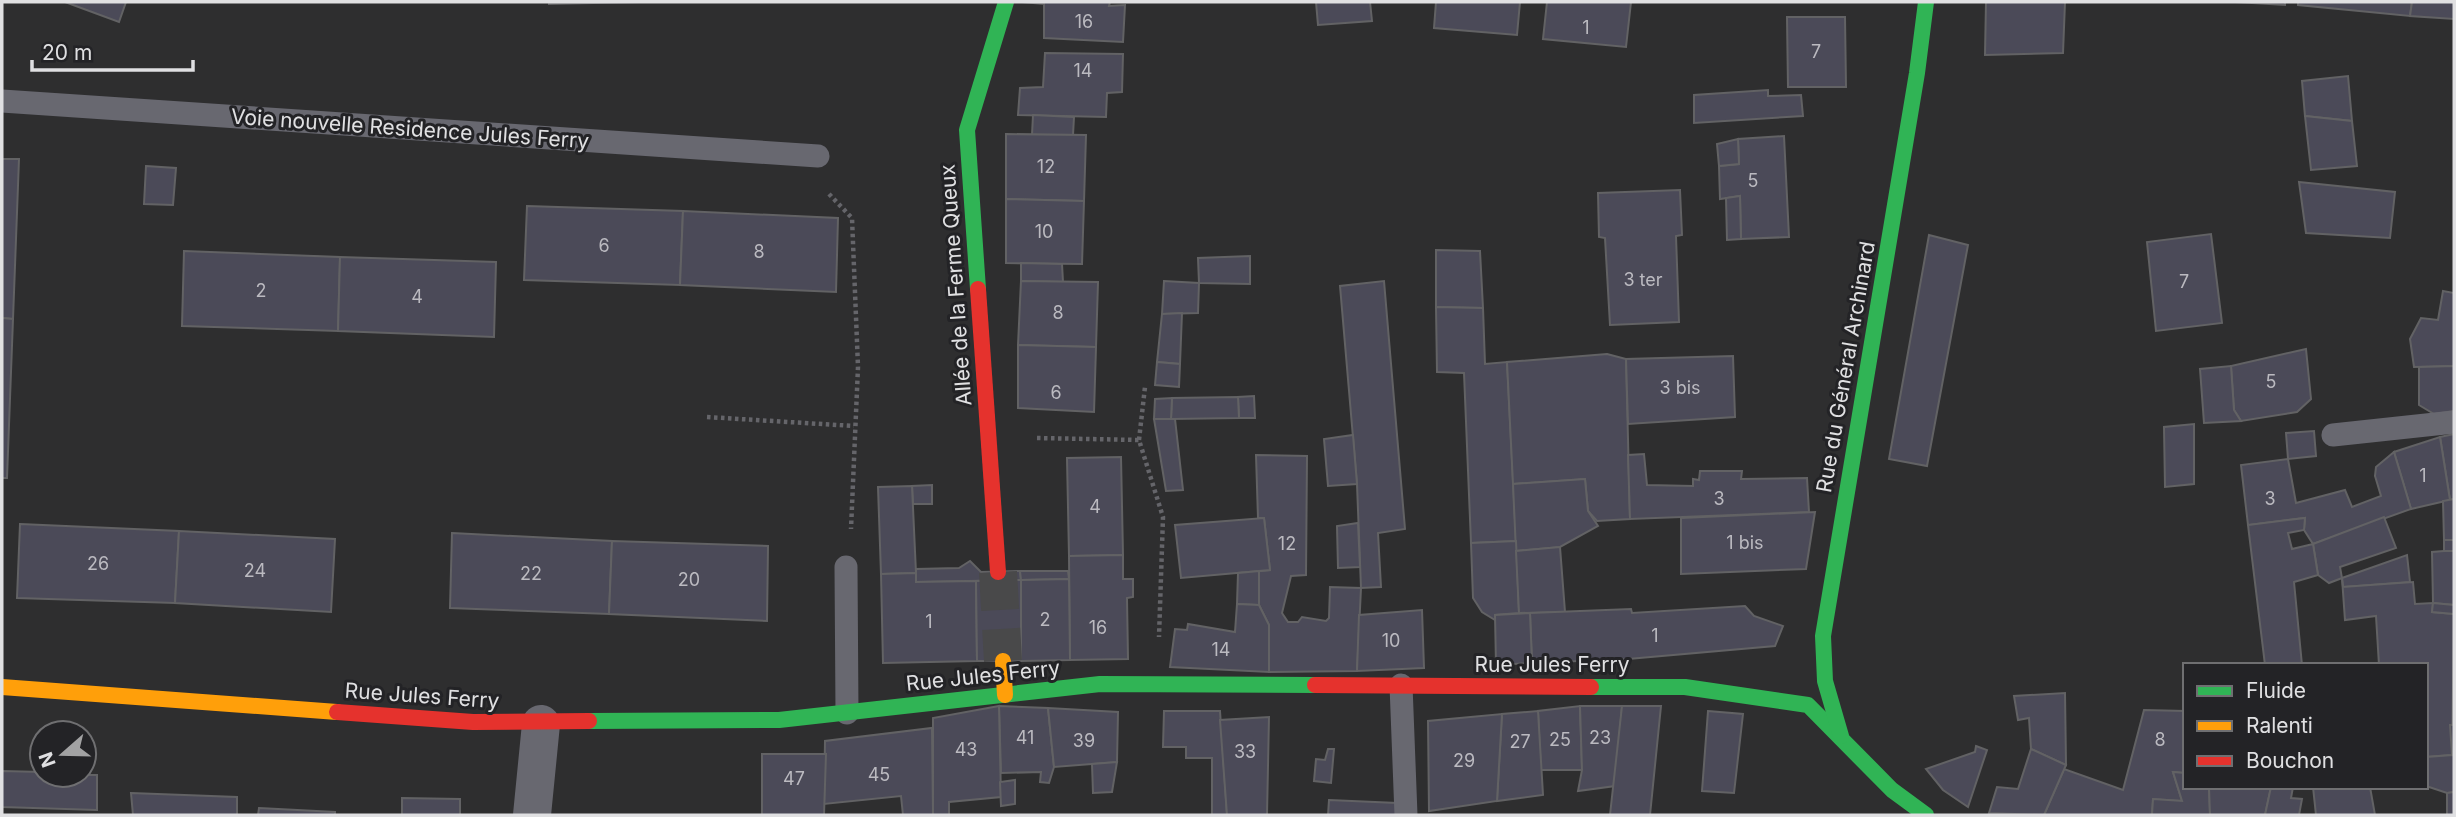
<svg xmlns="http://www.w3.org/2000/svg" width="2456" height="817" viewBox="0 0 2456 817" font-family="Inter,sans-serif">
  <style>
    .building { fill: #4b4a58; stroke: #626264; stroke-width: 2 }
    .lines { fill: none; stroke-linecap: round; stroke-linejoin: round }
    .secondary-tunnel { stroke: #49494a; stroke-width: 38; stroke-dasharray: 38 19; stroke-linecap: butt }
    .path { stroke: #65656a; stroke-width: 4.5; stroke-dasharray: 3.5 3.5; stroke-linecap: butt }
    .lane { stroke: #686870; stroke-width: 23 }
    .street { stroke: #686870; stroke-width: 38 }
    .fast { stroke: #30b455; stroke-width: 16 }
    .slow { stroke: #ff9f0a; stroke-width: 16 }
    .jam { stroke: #e5322d; stroke-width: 16 }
    .labels { text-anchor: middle; stroke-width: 6; stroke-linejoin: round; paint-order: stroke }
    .number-label { font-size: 18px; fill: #bbbac0 }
    .street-label { font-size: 21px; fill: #e0e0e2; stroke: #232326 }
  </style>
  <rect width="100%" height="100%" fill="#2e2e2f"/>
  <g class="building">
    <polygon points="65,2 126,2 119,22"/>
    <polygon points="549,2 640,2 549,4"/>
    <polygon points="1022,2 1110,2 1109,6 1125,5 1123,42 1044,38 1044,4"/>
    <polygon points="1316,2 1370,2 1372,21 1318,25"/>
    <polygon points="1436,2 1520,2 1517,35 1434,28"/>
    <polygon points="1547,2 1631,2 1626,47 1543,39"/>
    <polygon points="1986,2 2065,2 2063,53 1985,55"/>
    <polygon points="2235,2 2285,2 2285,5"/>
    <polygon points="2298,2 2412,2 2410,16 2298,5"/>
    <polygon points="2412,2 2454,2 2454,19 2410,16"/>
    <polygon points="1787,17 1845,17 1846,87 1788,87"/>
    <polygon points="1045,53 1123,54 1122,92 1107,93 1106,117 1018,115 1020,88 1043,87"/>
    <polygon points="2348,76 2352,121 2305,116 2302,81"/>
    <polygon points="1768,90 1768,96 1801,95 1803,116 1694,123 1694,95"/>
    <polygon points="1033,115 1074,117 1073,135 1032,135"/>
    <polygon points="2305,116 2352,121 2357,166 2311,170"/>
    <polygon points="1006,134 1086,135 1084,201 1006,199"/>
    <polygon points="1784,136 1789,237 1741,239 1740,196 1720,199 1719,166 1739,164 1738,139"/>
    <polygon points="1738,139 1739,164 1719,166 1717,144"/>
    <polygon points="2,159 19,159 13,319 2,318"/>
    <polygon points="146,166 176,168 173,205 144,204"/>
    <polygon points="2299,182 2395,192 2390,238 2306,233"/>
    <polygon points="1680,190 1682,235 1676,236 1679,322 1610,325 1605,238 1599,237 1598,193"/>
    <polygon points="1740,196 1741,239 1727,240 1726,198"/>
    <polygon points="1006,199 1084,201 1082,264 1006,263"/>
    <polygon points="527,206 683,211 680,285 524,280"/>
    <polygon points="683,211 838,218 836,292 680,285"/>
    <polygon points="2211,234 2222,323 2156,331 2147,242"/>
    <polygon points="1929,235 1968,245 1927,466 1889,459"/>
    <polygon points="1436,250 1480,251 1483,308 1436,307"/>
    <polygon points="184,251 340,257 338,331 182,326"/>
    <polygon points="1250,256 1250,284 1199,283 1198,258"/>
    <polygon points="340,257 496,262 494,337 338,331"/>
    <polygon points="1021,263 1062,264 1063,282 1021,281"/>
    <polygon points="1021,281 1098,282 1096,347 1018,345"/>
    <polygon points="1164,281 1199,283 1198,313 1162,314"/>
    <polygon points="1384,281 1405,529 1378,533 1381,587 1361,588 1357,484 1340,286"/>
    <polygon points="2443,291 2454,293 2454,366 2414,367 2410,339 2421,318 2438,320"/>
    <polygon points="1436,307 1483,308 1485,364 1507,362 1516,541 1471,543 1464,373 1437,372"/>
    <polygon points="1182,313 1180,364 1157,362 1162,314"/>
    <polygon points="2,318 13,319 7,478 2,478"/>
    <polygon points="1018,345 1096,347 1094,412 1018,408"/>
    <polygon points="2306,349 2311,399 2297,412 2241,421 2234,410 2231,366"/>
    <polygon points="1607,354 1626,359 1630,519 1597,521 1588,511 1585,479 1513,484 1507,362"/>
    <polygon points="1733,356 1735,417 1628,424 1626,359"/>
    <polygon points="1157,362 1180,364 1179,387 1155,385"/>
    <polygon points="2231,366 2234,410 2241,421 2204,423 2200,369"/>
    <polygon points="2454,366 2454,411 2434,414 2419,405 2419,367"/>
    <polygon points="1254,396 1255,418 1239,418 1238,397"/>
    <polygon points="1238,397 1239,418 1171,419 1172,398"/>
    <polygon points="1172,398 1171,419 1154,419 1155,399"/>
    <polygon points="1154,419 1175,419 1183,490 1166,491"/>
    <polygon points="2194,424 2194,484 2165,487 2164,427"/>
    <polygon points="2314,431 2316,456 2288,459 2286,433"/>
    <polygon points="2454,434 2454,499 2450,500 2440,437"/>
    <polygon points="1353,435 1357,484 1328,486 1324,439"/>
    <polygon points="2440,437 2450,500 2411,509 2394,452"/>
    <polygon points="2394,452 2411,509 2313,544 2304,530 2305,518 2248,525 2241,465 2288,459 2296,503 2345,490 2352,507 2381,496 2375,476 2376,467"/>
    <polygon points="1644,454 1647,485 1693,486 1693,479 1699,480 1700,471 1742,471 1741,479 1807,478 1809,512 1630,519 1628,455"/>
    <polygon points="1256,455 1307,456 1306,575 1291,576 1282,613 1288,622 1298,622 1302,617 1326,621 1329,618 1330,587 1361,588 1357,671 1269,672 1269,625 1259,605 1259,571 1270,570 1264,518 1258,518"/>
    <polygon points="1121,457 1123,555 1069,556 1067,458"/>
    <polygon points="1585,479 1588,511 1598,526 1560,547 1516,551 1513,484"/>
    <polygon points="932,485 932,504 913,504 912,486"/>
    <polygon points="912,486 916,573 881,574 878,487"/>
    <polygon points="2454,499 2454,540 2444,540 2443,501"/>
    <polygon points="1815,512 1806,569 1681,574 1681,518"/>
    <polygon points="2384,517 2396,548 2340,567 2342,578 2329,583 2318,575 2313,544"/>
    <polygon points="1264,518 1270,570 1181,578 1175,525"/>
    <polygon points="2305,518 2304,530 2288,533 2292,549 2313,544 2318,575 2294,582 2302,665 2265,665 2248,525"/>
    <polygon points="1358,523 1360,567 1338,568 1337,526"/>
    <polygon points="20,524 179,531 175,603 17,598"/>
    <polygon points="179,531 335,539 331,612 175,603"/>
    <polygon points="452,533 612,541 609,614 450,608"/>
    <rect x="2444" y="540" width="10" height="11"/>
    <polygon points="612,541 768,546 767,621 609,614"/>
    <polygon points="1516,541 1519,613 1495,615 1495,620 1482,612 1473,598 1471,543"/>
    <polygon points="1560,547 1565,612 1519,613 1516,551"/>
    <polygon points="2444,551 2454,551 2454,605 2433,603 2432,552"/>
    <polygon points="1123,555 1123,579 1133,579 1133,597 1127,598 1128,659 1070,660 1069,556"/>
    <polygon points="2407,555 2410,582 2343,587 2342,578"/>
    <polygon points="970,561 981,572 1020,571 1021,580 916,582 916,569 959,568"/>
    <polygon points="1020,571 1068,571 1069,579 1021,580"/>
    <polygon points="1259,571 1259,605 1237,604 1238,573"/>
    <polygon points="916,573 916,582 976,581 977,661 883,663 881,574"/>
    <polygon points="2342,578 2343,587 2413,582 2415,604 2433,603 2432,612 2454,614 2452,755 2426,757 2426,665 2379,665 2376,616 2345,620"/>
    <polygon points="1069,579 1070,660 1021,661 1021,580"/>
    <polygon points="1021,580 1021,661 977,661 976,581"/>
    <polygon points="2433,603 2454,605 2454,614 2432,612"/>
    <polygon points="1237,604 1259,605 1269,625 1269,672 1170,667 1175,629 1187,630 1188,624 1235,632"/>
    <polygon points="1745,606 1754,616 1783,626 1775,646 1628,659 1532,663 1530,613 1631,609 1632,613"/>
    <polygon points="1422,610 1424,668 1357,671 1359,615"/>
    <polygon points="1530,613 1532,663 1496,665 1495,615"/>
    <polygon points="2065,693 2066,765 2031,749 2029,718 2018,720 2014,696"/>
    <polygon points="999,706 1048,708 1054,767 1049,783 1040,782 1041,772 1001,773"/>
    <polygon points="999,706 1001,797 949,802 949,815 933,815 933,718"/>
    <polygon points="1580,706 1582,770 1541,770 1538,711"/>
    <polygon points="1580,706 1622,706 1615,786 1578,791 1582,770"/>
    <polygon points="1622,706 1661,706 1650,815 1610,815"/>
    <polygon points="1048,708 1118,712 1117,762 1054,767"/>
    <polygon points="2144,710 2185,711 2185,773 2173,772 2182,801 2153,799 2152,815 2044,815 2064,769 2123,790"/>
    <polygon points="1164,711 1220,711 1227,815 1212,815 1212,758 1186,758 1186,747 1163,747"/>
    <polygon points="1538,711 1543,795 1497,801 1502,714"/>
    <polygon points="1708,711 1743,714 1734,793 1702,791"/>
    <polygon points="1502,714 1497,801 1429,811 1428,721"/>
    <polygon points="1269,717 1267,815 1227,815 1220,720"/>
    <polygon points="2450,725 2454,725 2454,792 2447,793 2426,786 2426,757 2452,755"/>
    <polygon points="932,728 933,815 903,815 901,796 824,804 825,741"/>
    <polygon points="1976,746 1987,750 1968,807 1943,790 1926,769 1975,752"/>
    <polygon points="1328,749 1334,749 1331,783 1314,781 1316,759 1325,760"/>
    <polygon points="2031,749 2066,765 2044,815 1989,813 1997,787 2018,789"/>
    <polygon points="762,754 826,754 824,815 762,815"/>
    <polygon points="1117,762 1112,792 1093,793 1092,764"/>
    <polygon points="2,771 42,772 42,775 97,775 97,810 2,807"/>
    <polygon points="2173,772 2185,773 2185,787 2209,787 2210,815 2152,815 2153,799 2182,801"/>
    <polygon points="1015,780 1015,804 1001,806 1000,782"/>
    <polygon points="2209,787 2271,787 2265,815 2210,815"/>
    <polygon points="2271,787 2293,787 2291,798 2302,799 2299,815 2265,815"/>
    <polygon points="2313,787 2370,787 2375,815 2316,815"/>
    <polygon points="2454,792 2454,815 2447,815 2447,793"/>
    <polygon points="131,793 237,797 237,815 133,815"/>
    <polygon points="402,798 460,799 460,815 402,815"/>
    <polygon points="1329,800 1397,803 1397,815 1328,815"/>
    <polygon points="259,808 335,812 335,815 258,815"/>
  </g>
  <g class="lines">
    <polyline class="secondary-tunnel" points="998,572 1003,661"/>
    <g class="path">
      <polyline points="829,194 852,218 858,367 851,529"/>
      <polyline points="707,417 854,426"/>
      <polyline points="1037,438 1139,440 1163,517 1159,637"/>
      <polyline points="1139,440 1145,387"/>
    </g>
    <g class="lane">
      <polyline points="2,101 818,156"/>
      <polyline points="2333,435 2454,422"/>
      <polyline points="846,567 847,713"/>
      <polyline points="1401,685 1406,815"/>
    </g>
    <polyline class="street" points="532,815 541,724"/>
    <g class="fast">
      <polyline points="978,289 967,130 1006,2"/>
      <polyline points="1591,687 1685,687 1808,705 1892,790 1926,815"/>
      <polyline points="589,721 779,720 1100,684 1315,685"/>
      <polyline points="1841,736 1825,681 1823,636 1917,73 1926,2"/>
    </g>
    <g class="slow">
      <polyline points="1003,661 1005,695"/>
      <polyline points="2,687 337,712"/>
    </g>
    <g class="jam">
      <polyline points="978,289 998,572"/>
      <polyline points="1315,685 1591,687"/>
      <polyline points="337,712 473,722 589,721"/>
    </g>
  </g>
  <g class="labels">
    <g class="number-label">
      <text x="1084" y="28">16</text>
      <text x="1586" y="34">1</text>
      <text x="1816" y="58">7</text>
      <text x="1083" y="77">14</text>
      <text x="1046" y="173">12</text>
      <text x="1753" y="187">5</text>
      <text x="1044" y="238">10</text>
      <text x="604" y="252">6</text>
      <text x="759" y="258">8</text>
      <text x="1643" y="286">3 ter</text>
      <text x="2184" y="288">7</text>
      <text x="261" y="297">2</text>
      <text x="417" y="303">4</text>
      <text x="1058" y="319">8</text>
      <text x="2271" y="388">5</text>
      <text x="1680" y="394">3 bis</text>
      <text x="1056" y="399">6</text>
      <text x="2423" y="482">1</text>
      <text x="1719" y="505">3</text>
      <text x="2270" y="505">3</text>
      <text x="1095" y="513">4</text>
      <text x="1745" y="549">1 bis</text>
      <text x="1287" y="550">12</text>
      <text x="98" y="570">26</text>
      <text x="255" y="577">24</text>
      <text x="531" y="580">22</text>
      <text x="689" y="586">20</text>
      <text x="1045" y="626">2</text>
      <text x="929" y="628">1</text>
      <text x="1098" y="634">16</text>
      <text x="1655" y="642">1</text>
      <text x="1391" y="647">10</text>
      <text x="1221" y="656">14</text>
      <text x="1025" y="744">41</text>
      <text x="1600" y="744">23</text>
      <text x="1560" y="746">25</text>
      <text x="2160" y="746">8</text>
      <text x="1084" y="747">39</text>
      <text x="1520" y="748">27</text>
      <text x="966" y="756">43</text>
      <text x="1245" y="758">33</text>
      <text x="1464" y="767">29</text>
      <text x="879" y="781">45</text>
      <text x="794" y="785">47</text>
    </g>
    <g class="street-label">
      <text transform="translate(410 129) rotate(4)" y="7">Voie nouvelle Residence Jules Ferry</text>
      <text transform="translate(956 285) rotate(-94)" y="7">Allée de la Ferme Queux</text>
      <text transform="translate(1846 367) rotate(-80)" y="7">Rue du Général Archinard</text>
      <text x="1552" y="672">Rue Jules Ferry</text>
      <text transform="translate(983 676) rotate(-6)" y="7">Rue Jules Ferry</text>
      <text transform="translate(422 696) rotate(4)" y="7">Rue Jules Ferry</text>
    </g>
  </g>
  <rect width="2456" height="817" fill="none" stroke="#e0e0e2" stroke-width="7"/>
  <rect x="2183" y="663" width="245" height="126" fill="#232326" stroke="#6f6f71" stroke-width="2"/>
  <rect x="2197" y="686" width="35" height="10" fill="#30b455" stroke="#6f6f71" stroke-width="2"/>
  <text x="2246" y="698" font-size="21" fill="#e0e0e2">Fluide</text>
  <rect x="2197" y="721" width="35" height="10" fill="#ff9f0a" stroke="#6f6f71" stroke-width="2"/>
  <text x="2246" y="733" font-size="21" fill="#e0e0e2">Ralenti</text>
  <rect x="2197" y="756" width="35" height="10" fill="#e5322d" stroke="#6f6f71" stroke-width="2"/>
  <text x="2246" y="768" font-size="21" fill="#e0e0e2">Bouchon</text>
  <g transform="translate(63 754) rotate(250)"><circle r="33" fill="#232326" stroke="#6f6f71" stroke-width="2"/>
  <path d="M0-5L12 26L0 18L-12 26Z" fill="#a2a2a3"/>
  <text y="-10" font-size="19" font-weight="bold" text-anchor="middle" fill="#e0e0e2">N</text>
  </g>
  <path d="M32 60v10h161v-10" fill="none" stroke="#e0e0e2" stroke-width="3.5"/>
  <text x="42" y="60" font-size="21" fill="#e0e0e2" stroke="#232326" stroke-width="5" paint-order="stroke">20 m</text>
</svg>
